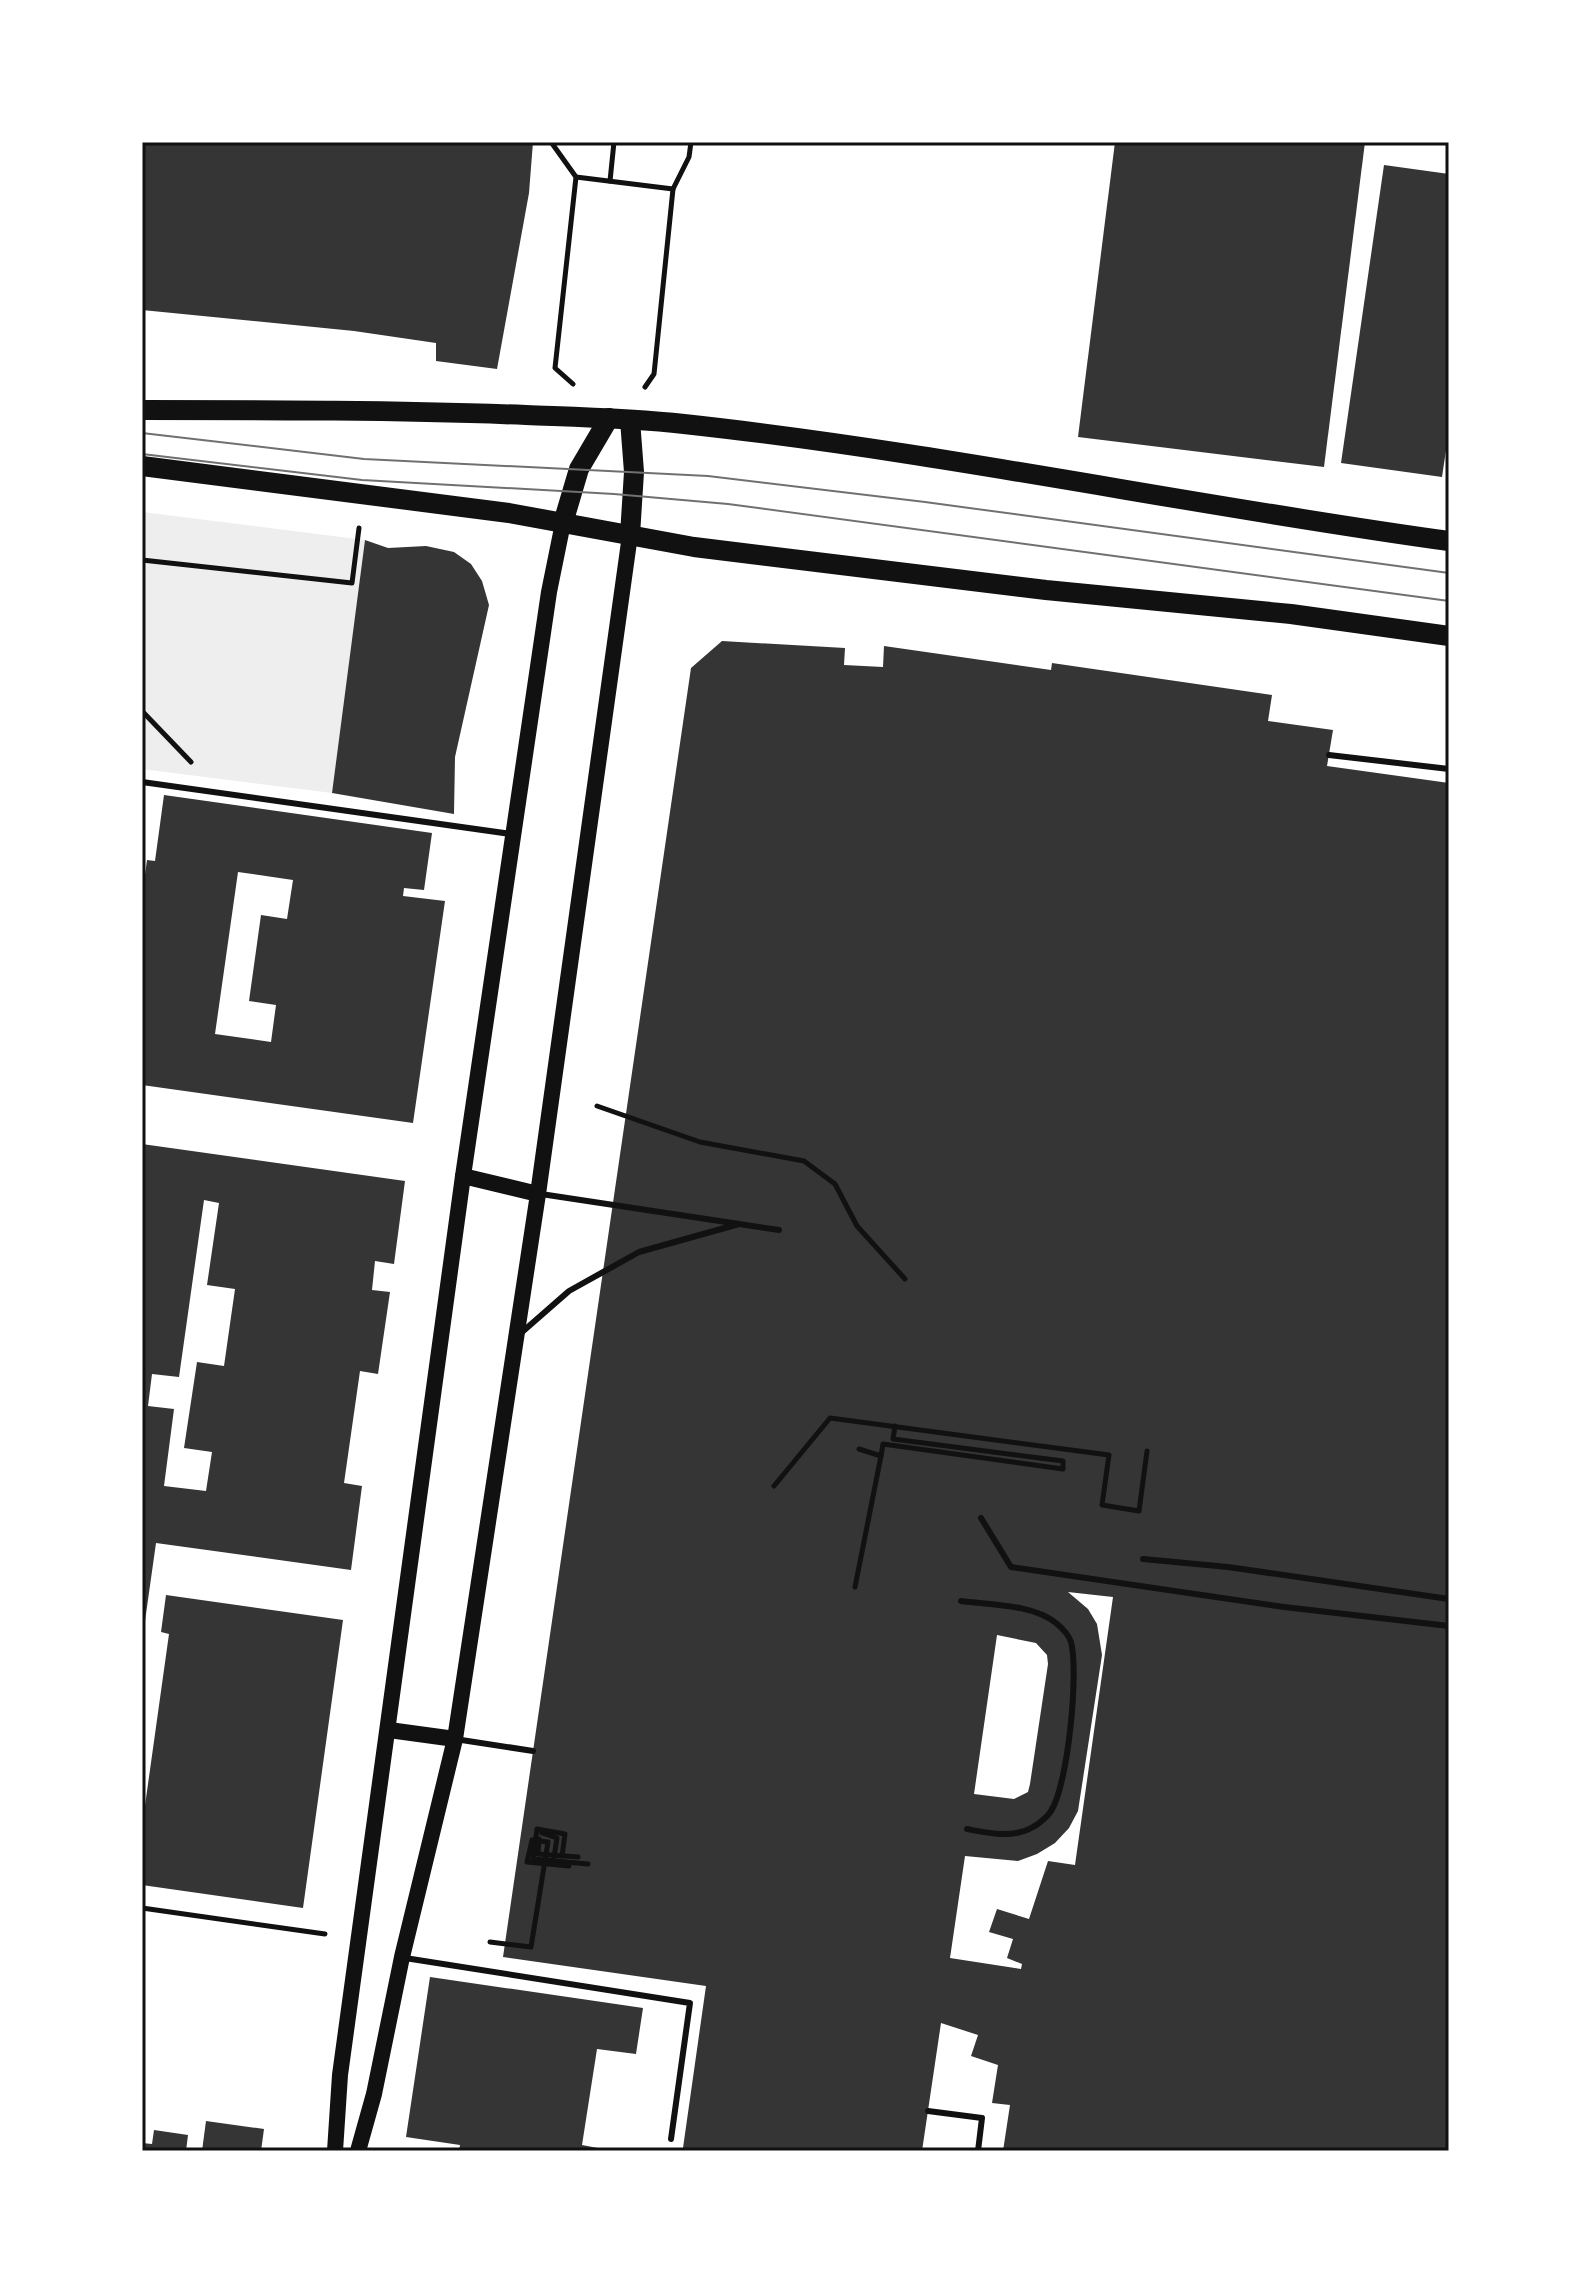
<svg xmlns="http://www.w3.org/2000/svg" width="1591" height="2293" viewBox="0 0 1591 2293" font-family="'Fira Sans',sans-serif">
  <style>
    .green { fill: #eee }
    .building { fill: #353535; fill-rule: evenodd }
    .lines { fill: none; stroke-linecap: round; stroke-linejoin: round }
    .path { stroke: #111; stroke-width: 5 }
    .service { stroke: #111; stroke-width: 6 }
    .secondary { stroke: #111; stroke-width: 16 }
    .primary { stroke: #111; stroke-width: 20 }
    .tram { stroke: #707070; stroke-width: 2 }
    .neatline { fill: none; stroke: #111; stroke-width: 3 }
  </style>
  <rect width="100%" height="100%" fill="#fff"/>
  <polygon class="green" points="142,512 365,540 332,793 142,769"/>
  <g class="building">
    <polygon points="142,142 533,142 529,193 497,369 436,361 436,343 354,331 142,310"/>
    <polygon points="1115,142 1365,142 1324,467 1078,437"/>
    <polygon points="1384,165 1449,174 1449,430 1442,477 1341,463"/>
    <polygon points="365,540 388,548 426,546 454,552 471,564 482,581 489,605 455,757 454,814 332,793"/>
    <path d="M722,641L845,648L844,665L883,667L884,646L1051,670L1052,663L1272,695L1268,721L1333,730L1327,766L1449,783V2151H1003L1010,2105L992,2103L998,2065L971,2056L978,2035L941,2023L922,2151H705L683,2148L706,1986L503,1957L691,668ZM1068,1592L1113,1597L1075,1865L1048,1861L1029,1919L997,1909L989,1932L1013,1939L1007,1958L1022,1964L1021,1969L950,1958L965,1856L1018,1861L1037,1854L1055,1843L1069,1828L1078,1811L1102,1655L1097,1624L1088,1609ZM997,1635L1036,1643L1047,1655L1048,1664L1030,1784L1028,1792L1014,1799L974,1794Z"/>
    <path d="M164,795L432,833L424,890L404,888L403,896L445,901L413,1123L142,1085V897L147,860L155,861ZM238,872L293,880L287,919L261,915L249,1001L276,1005L271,1042L215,1034Z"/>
    <path d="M142,1144L405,1181L394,1264L375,1261L372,1290L390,1292L378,1374L360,1371L344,1483L362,1486L351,1570L156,1543L144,1628ZM204,1200L219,1203L207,1285L235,1289L224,1366L197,1362L184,1448L212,1452L206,1491L164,1486L174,1409L148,1406L152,1374L179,1377Z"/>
    <polygon points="166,1595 343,1620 303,1908 142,1885 142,1827 169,1634 161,1632"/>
    <polygon points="430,1977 643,2008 636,2054 597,2049 582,2145 613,2151 459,2151 460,2145 406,2137"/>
    <polygon points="206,2121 264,2129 261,2151 202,2151"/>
    <polygon points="154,2130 188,2135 186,2151 142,2151 142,2143 152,2144"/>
  </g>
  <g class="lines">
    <g class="path">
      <polyline points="551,142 576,177 555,368 573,384"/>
      <polyline points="576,177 673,189 654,374 645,387"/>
      <polyline points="610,181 614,142"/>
      <polyline points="673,189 689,157 691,142"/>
      <polyline points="142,560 352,583 359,528"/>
      <polyline points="142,711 191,762"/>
      <polyline points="597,1106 700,1142 804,1161 835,1184 857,1226 905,1279"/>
      <polyline points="859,1449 881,1456 883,1444 1063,1469 1063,1461 893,1439 895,1426"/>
      <polyline points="774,1486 830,1418 1109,1455 1102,1505 1139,1511 1147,1451"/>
      <polyline points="855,1587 881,1456"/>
      <polyline points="542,1833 557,1838 553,1864"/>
      <polyline points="539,1839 538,1854 578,1857"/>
      <polyline points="562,1856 565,1834 537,1829 533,1859 588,1864"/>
      <polyline points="142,1908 325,1934"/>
      <polyline points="490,1942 531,1947 548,1842 532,1840 527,1862 569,1866"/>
    </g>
    <g class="service">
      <polyline points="1329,755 1449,769"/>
      <polyline points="142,782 511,834"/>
      <polyline points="541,1194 779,1230"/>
      <polyline points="521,1333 569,1291 639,1252 739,1224"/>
      <polyline points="981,1518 1011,1567 1284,1607 1449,1626"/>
      <polyline points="1143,1559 1228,1567 1449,1599"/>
      <path d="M961,1601C990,1605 1032,1604 1056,1623C1062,1628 1069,1635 1071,1642C1079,1672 1068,1785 1051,1811C1048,1816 1039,1824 1033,1827C1013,1839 988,1833 967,1829"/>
      <polyline points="455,1739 533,1751"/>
      <polyline points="405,1958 690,2003 671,2139"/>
      <polyline points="928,2111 982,2118 978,2151"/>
    </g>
    <g class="secondary">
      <polyline points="463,1176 538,1194"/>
      <polyline points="389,1730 455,1739"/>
      <polyline points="335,2151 340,2075 463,1176 549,592 563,523"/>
      <polyline points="358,2151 374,2094 402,1957 455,1739 538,1194 630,535"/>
    </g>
    <g class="primary">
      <path d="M142,410C270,410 398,410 526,415C578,417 631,418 684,424C941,452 1193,506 1449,541"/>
      <polyline points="630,420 634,472 630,535"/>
      <polyline points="142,466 509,513 694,547 1046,590 1291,614 1449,636"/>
      <polyline points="563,523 579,469 609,418"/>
    </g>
    <g class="tram">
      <polyline points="142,433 364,459 708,476 925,502 1449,573"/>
      <polyline points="142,454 362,480 614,494 728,504 1449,601"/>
    </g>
  </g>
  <rect width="1591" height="2293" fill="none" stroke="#ffffff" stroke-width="288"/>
  <rect x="144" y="144" width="1303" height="2005" class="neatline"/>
</svg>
